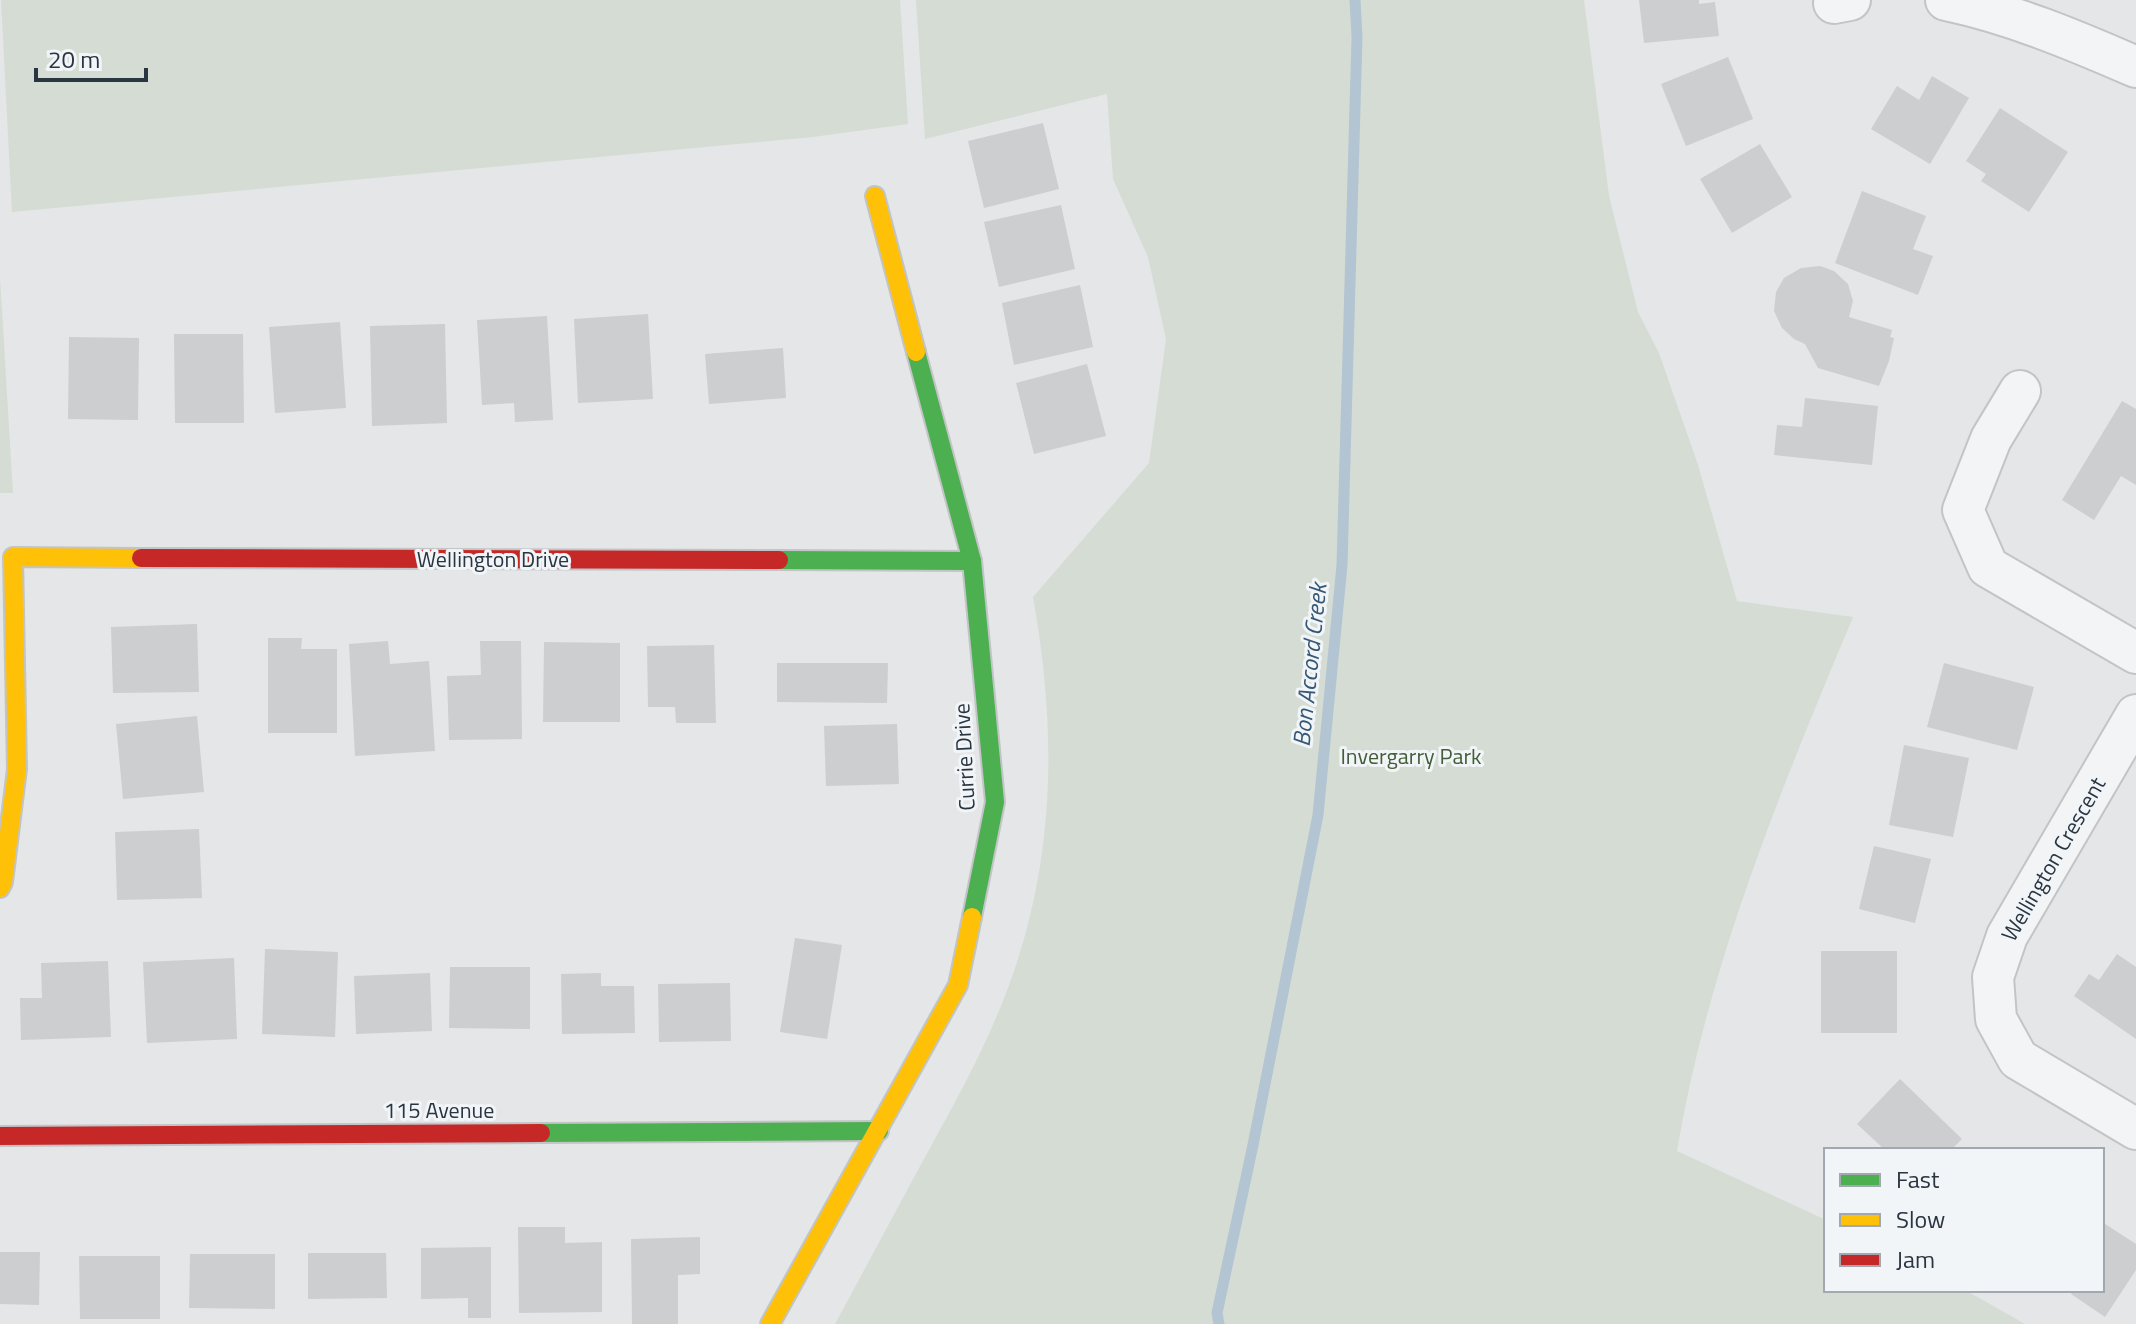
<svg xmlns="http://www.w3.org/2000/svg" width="2136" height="1324" viewBox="0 0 2136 1324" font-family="'Titillium Web',sans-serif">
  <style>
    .green { fill: #d5dcd4 }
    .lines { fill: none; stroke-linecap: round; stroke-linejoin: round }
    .stream { stroke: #b3c5d2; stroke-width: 11 }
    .building { fill: #ccced0 }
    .street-casing { stroke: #c2c4c6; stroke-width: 44 }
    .fast-casing { stroke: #c2c4c6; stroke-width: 22 }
    .slow-casing { stroke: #c2c4c6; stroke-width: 22 }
    .jam-casing { stroke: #c2c4c6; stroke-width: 22 }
    .street { stroke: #f3f4f5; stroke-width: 40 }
    .fast { stroke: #4caf50; stroke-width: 18 }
    .slow { stroke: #ffc107; stroke-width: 18 }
    .jam { stroke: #c62828; stroke-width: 18 }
    .labels { text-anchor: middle; stroke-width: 6; stroke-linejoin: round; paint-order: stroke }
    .street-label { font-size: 22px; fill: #2a3542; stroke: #f2f5f8 }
    .park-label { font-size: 22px; fill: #435e38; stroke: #f2f5f8 }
    .water-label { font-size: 24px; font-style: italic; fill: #355876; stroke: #f2f5f8 }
  </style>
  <rect width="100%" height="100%" fill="#e4e6e8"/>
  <g class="green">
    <polygon points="1,0 900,0 908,124 813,137 12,212"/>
    <path d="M916,0H1584L1609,196L1638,312L1659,353L1698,465L1737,601L1853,617C1781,789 1708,965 1677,1151L1826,1220V1290H1965L2025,1324H835C867,1265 898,1207 930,1148C961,1092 992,1035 1013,974C1056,850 1056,725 1033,597L1149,463L1166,339L1148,257L1113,179L1107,94L925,139Z"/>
    <polygon points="0,278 13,493 0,493"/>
  </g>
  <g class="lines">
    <polyline class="stream" points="1219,1324 1217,1313 1253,1145 1318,815 1342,565 1357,37 1355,0"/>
  </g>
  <g class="building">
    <polygon points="1639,0 1699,0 1699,4 1715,2 1719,36 1644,43"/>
    <polygon points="1728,57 1753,119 1686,146 1661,84"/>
    <polygon points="1932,76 1969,98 1930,164 1871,129 1897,86 1919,100"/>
    <polygon points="2000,108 2068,152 2029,212 1981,181 1986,174 1966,161"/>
    <polygon points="1043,123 1059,189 984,208 968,141"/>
    <polygon points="1760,144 1792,197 1732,233 1700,179"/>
    <polygon points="1862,191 1926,216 1913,249 1933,256 1918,295 1835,263"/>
    <polygon points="1061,205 1075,269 999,287 984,222"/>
    <polygon points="1820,266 1834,271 1848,284 1853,301 1849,317 1892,330 1890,337 1894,338 1889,361 1879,386 1818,368 1805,344 1794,339 1782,328 1774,311 1776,292 1784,278 1801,268"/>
    <polygon points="1080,285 1093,347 1014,365 1002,303"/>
    <polygon points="648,314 653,399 578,403 574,319"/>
    <polygon points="547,316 553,420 515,422 514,403 482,405 477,320"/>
    <polygon points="340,322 346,408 275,413 269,327"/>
    <polygon points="445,324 447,423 372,426 370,326"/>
    <polygon points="174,334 243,334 244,423 175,423"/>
    <polygon points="69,337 139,338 138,420 68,419"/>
    <polygon points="783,348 786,398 709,404 705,354"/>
    <polygon points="1087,364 1106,436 1034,454 1016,383"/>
    <polygon points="1805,398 1878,406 1872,465 1774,455 1777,425 1802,427"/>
    <polygon points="2122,401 2136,409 2136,485 2121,476 2094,520 2062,500"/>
    <polygon points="197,624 199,692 113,693 111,627"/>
    <polygon points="268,638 302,638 301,649 337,649 337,733 268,733"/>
    <polygon points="388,641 390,664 429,661 435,751 355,756 349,644"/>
    <polygon points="480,641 521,641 522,739 449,740 447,676 481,675"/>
    <polygon points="544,642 620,643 620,722 543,722"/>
    <polygon points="714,645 716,723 676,723 675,707 648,707 647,646"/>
    <polygon points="777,663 888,663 887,703 777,702"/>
    <polygon points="1944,663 2034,687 2017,750 1927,727"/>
    <polygon points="197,716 204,792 123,799 116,724"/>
    <polygon points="897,724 899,784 826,786 824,726"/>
    <polygon points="1904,745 1969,758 1953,837 1889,825"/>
    <polygon points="199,829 202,898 117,900 115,832"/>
    <polygon points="1874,846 1931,859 1915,923 1859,909"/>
    <polygon points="795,938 842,945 827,1039 780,1032"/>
    <polygon points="265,949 338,952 335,1037 262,1034"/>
    <rect x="1821" y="951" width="76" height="82"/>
    <polygon points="2117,954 2136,967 2136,1039 2074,996 2089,974 2099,980"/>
    <polygon points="234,958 237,1039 147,1043 143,962"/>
    <polygon points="108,961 111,1037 21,1040 20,998 42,998 41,963"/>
    <polygon points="450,967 530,967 530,1029 449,1028"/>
    <polygon points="430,973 432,1031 356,1034 354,976"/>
    <polygon points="601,973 601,986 634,986 635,1033 562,1034 561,974"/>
    <polygon points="730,983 731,1041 659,1042 658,984"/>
    <polygon points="1900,1079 1962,1139 1951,1150 1885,1150 1857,1124"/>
    <polygon points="2102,1222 2136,1244 2136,1270 2105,1317 2071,1294 2074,1290 2102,1290"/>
    <polygon points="518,1227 565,1227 565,1243 602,1242 602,1312 519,1313"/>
    <polygon points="700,1237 700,1274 678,1275 678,1324 632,1324 631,1239"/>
    <polygon points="491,1247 491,1318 468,1318 468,1298 421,1299 421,1248"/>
    <polygon points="0,1252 40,1252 39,1305 0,1304"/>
    <polygon points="308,1253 386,1253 387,1298 308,1299"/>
    <polygon points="190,1254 275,1254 275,1309 189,1308"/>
    <polygon points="79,1256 160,1256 160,1319 80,1319"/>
  </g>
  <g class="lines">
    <g class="street-casing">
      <g id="street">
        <path d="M1946,0C2012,14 2074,40 2136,67"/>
        <polyline points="1834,3 1850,0"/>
        <polyline points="2020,391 1991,439 1963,510 1988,567 2136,653"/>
        <polyline points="2136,715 2007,936 1993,977 1996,1019 2018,1059 2136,1129"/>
      </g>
    </g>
    <g class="fast-casing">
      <g id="fast">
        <polyline points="916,352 972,561 995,802 972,917"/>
        <polyline points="779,560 972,561"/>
        <polyline points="541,1133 879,1131"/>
      </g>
    </g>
    <g class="slow-casing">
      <g id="slow">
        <polyline points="875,196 916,352"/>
        <polyline points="0,888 3,882 17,769 13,557 141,558"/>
        <polyline points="770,1324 958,985 972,917"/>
      </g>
    </g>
    <g class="jam-casing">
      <g id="jam">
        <polyline points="141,558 779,560"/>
        <polyline points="0,1136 541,1133"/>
      </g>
    </g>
    <use href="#street" class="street"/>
    <use href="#fast" class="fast"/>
    <use href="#slow" class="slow"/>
    <use href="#jam" class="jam"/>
  </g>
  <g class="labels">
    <g class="street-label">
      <text x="493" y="567">Wellington Drive</text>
      <text transform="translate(964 757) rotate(-93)" y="8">Currie Drive</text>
      <text transform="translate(2053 859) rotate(-60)" y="8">Wellington Crescent</text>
      <text x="439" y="1118">115 Avenue</text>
    </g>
    <g class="park-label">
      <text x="1411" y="764">Invergarry Park</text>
    </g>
    <g class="water-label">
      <text transform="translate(1310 665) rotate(-84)" y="8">Bon Accord Creek</text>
    </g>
  </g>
  <rect x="1824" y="1148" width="280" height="144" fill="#f2f5f8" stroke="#a2a8af" stroke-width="2"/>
  <rect x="1840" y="1174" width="40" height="12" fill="#4caf50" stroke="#a2a8af" stroke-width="2"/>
  <text x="1896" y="1188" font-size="24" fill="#2a3542">Fast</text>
  <rect x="1840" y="1214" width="40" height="12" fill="#ffc107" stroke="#a2a8af" stroke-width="2"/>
  <text x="1896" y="1228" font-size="24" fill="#2a3542">Slow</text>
  <rect x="1840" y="1254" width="40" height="12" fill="#c62828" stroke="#a2a8af" stroke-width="2"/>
  <text x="1896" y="1268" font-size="24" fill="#2a3542">Jam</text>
  <path d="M36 68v12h110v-12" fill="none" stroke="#2a3542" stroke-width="4"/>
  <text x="48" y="68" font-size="24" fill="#2a3542" stroke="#f2f5f8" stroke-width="6" paint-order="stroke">20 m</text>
</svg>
